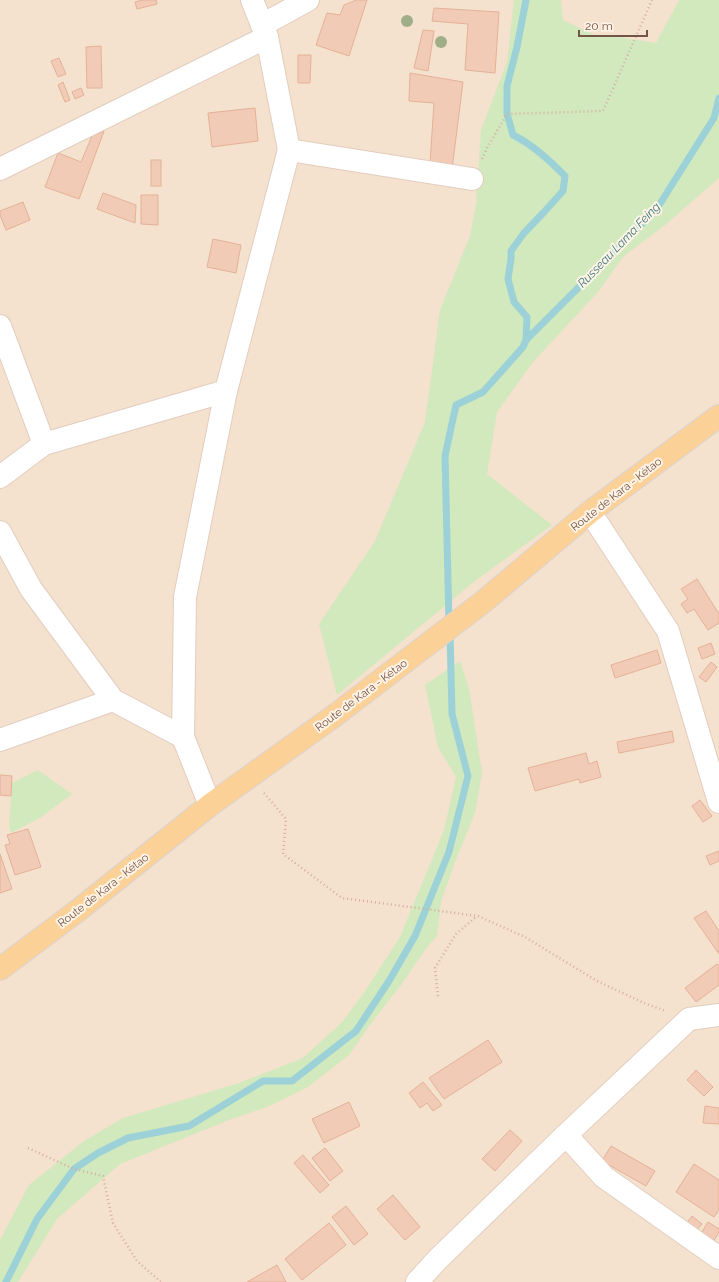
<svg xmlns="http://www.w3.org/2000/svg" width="719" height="1282" viewBox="0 0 719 1282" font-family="Raleway,sans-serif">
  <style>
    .residential { fill: #f4e1ce }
    .green { fill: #d2e9be }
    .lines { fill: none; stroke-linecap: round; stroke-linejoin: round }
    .stream { stroke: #9bd1d7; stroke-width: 7 }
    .building { fill: #f2cbb7; stroke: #e4b197 }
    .street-casing { stroke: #e2cdbf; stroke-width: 24 }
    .primary-casing { stroke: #dbd3cf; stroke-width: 24 }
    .path { stroke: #d6af9b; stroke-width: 2.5; stroke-dasharray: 1 3; stroke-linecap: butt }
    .street { stroke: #fff; stroke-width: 22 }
    .primary { stroke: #fcd197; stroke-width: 22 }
    .tree { fill: #a0ae87 }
    .labels { text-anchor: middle; stroke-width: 4; stroke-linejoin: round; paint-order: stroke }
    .street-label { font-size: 11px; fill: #735447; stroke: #fff4e6 }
    .water-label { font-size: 12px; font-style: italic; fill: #3e787f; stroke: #fff4e6 }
  </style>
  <rect width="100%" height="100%" fill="#fcf0e0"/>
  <rect class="residential" x="0" y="0" width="719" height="1282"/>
  <g class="green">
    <polygon points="514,0 561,0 563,20 599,37 612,36 656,43 679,0 719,0 719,178 665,225 623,257 598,292 533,362 497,412 487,474 552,525 475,581 337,695 319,624 375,541 425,422 440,310 470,236 476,204 481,130 507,62"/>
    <polygon points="460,661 469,688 482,773 475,813 453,867 441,902 437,936 425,950 401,985 372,1022 349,1055 308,1087 267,1107 229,1120 120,1164 57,1219 18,1282 0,1282 0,1240 29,1185 84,1141 123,1118 239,1083 303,1058 343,1021 365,991 400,937 444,830 456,777 438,747 425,685"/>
    <polygon points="38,770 72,794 40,818 11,833 9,825 12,783"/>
  </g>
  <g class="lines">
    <g class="stream">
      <path d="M526,0L517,47L507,86V114L513,135C533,145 549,160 565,176L563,191L545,211L524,233L511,251V259L508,279L514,302L527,317L526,340"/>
      <polyline points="449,623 445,456 456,405 483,392 523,347 526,340 656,210 714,118 719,98"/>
      <polyline points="6,1282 37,1219 74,1169 98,1153 128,1138 189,1126 263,1081 292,1081 356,1031 389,981 415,936 449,852 468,776 452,714 450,633"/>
    </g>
  </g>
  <g class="building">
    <polygon points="142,0 156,0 157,4 137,9 135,2"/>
    <polygon points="356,0 367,0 349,56 316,45 327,13 340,15 344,5"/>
    <polygon points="434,8 499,12 495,73 465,70 468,24 432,21"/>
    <polygon points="423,30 434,31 428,71 414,68"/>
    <polygon points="101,46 102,88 87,88 86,47"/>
    <polygon points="298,55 311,55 310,83 298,83"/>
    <polygon points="59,58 66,74 58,77 51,61"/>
    <polygon points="410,73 463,82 452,169 430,163 434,103 409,101"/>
    <polygon points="63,82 70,100 65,102 58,85"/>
    <polygon points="81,88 84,95 75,99 72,92"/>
    <polygon points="255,108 258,141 212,147 208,113"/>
    <polygon points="104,131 79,199 45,187 58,153 81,162 92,136"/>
    <rect x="151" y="160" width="10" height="26"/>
    <polygon points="103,193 136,205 135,223 97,209"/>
    <polygon points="141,195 158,195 158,225 141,224"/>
    <polygon points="23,202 30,220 6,230 0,215 0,211"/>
    <polygon points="213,239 241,245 236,273 207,267"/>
    <polygon points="697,579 719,614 719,623 708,630 694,609 687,613 681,604 688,599 681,589"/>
    <polygon points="711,643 715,654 702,659 698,648"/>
    <polygon points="657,650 661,663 615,678 611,665"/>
    <polygon points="711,662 717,667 706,682 699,677"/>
    <polygon points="672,731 674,742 619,753 617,742"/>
    <polygon points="586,753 589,764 597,761 601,777 580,783 579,779 535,791 528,768"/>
    <polygon points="0,775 12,776 11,796 0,795"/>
    <polygon points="700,800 712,816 703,822 692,806"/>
    <polygon points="28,829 41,867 15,875 5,845 10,844 7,835"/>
    <polygon points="719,851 719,861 710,865 706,856"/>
    <polygon points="0,854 12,889 0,893"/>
    <polygon points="706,911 719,931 719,954 694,918"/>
    <polygon points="717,964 719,966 719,985 696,1002 685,988"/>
    <polygon points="488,1040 502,1062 444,1099 429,1078"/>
    <polygon points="696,1070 713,1087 704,1096 687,1080"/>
    <polygon points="423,1082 442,1105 433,1111 427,1103 420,1108 409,1093"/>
    <polygon points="349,1102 360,1126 324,1143 312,1119"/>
    <polygon points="705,1106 719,1108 719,1124 703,1123"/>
    <polygon points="510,1130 522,1141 495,1171 482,1159"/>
    <polygon points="611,1146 655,1171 646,1186 602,1161"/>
    <polygon points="325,1148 343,1171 330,1181 312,1158"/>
    <polygon points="303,1155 329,1185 320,1193 294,1163"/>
    <polygon points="694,1164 719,1180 719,1210 714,1217 676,1192"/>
    <polygon points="393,1195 420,1227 405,1240 377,1209"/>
    <polygon points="346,1206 368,1234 354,1245 332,1217"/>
    <polygon points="692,1216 702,1224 696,1231 686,1224"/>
    <polygon points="708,1222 719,1229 719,1232 713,1242 700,1235"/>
    <polygon points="329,1223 346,1245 302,1280 285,1259"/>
    <polygon points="277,1265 286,1282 247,1282"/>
  </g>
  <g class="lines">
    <g class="street-casing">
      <g id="street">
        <polyline points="262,25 308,0"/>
        <polyline points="289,150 472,179"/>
        <polyline points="0,169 267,37"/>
        <polyline points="0,326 44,444"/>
        <polyline points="0,477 44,444 226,391"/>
        <polyline points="590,512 668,631 719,802"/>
        <polyline points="0,532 31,589 113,700 183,737"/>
        <polyline points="0,740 113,700"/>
        <polyline points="210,805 183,737 185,597 226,391 289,150 267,37 252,0"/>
        <polyline points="566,1135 604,1177 719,1258"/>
        <polyline points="417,1282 438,1259 566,1135 689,1019 719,1015"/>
      </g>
    </g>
    <g class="primary-casing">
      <polyline id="primary" points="0,969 76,912 210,805 334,716 483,602 590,512 719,416"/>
    </g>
    <g class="path">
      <polyline points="482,159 487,148 507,114 603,111 652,0"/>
      <polyline points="264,793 286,819 283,854 342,898 478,916 525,937 597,981 644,1003 666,1011"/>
      <polyline points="438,996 435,968 456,934 477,916"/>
      <polyline points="28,1148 74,1169 103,1176 113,1223 137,1261 161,1282"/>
    </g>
    <use href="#street" class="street"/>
    <use href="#primary" class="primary"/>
  </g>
  <g class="tree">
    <circle cx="407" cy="21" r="6"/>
    <circle cx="441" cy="42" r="6"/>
  </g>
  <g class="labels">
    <g class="street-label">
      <text transform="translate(616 494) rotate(-38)" y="4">Route de Kara - Kétao</text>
      <text transform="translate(361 695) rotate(-37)" y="4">Route de Kara - Kétao</text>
      <text transform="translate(103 890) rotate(-38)" y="4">Route de Kara - Kétao</text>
    </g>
    <g class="water-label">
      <text transform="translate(619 245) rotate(-46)" y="4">Russeau Lama Feing</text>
    </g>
  </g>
  <path d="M579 30v6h68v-6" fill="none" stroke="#735447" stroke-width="2"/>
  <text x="585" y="30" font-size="12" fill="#735447" stroke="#fff4e6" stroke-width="3" paint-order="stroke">20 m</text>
</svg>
